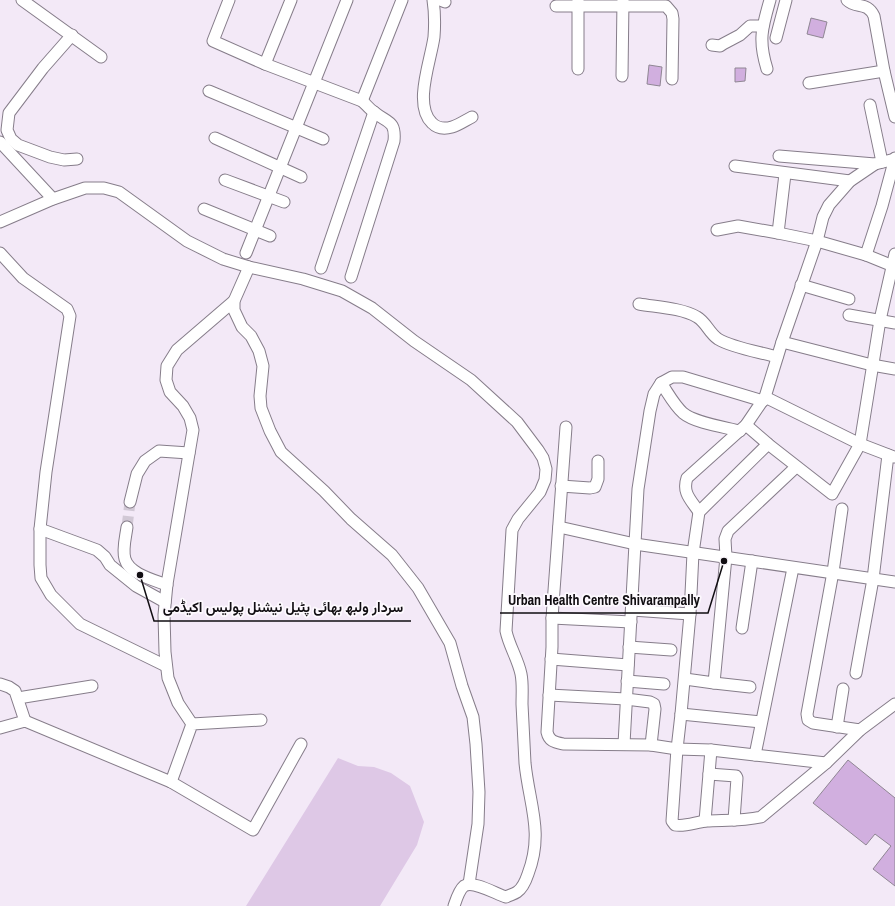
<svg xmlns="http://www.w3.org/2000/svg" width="895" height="906" viewBox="0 0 895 906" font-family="'Archivo Narrow',Vazirmatn,sans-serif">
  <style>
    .green { fill: #dec8e6 }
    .building { fill: #d1afdf; stroke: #8f8693 }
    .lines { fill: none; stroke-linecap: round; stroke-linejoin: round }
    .minor-tunnel { stroke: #d1c8d5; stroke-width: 11; stroke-dasharray: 11 5.5; stroke-linecap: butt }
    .minor-casing { stroke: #867d8a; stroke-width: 13 }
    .minor { stroke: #fff; stroke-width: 11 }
    .leader { fill: none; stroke: #110e12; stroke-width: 1.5 }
    .callout-dot { fill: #110e12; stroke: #fdf9fe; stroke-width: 1.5 }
    .callout-label { font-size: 14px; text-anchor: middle; font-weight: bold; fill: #110e12; stroke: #fdf9fe; stroke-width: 3.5; stroke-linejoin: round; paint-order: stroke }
  </style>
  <rect width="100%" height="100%" fill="#f3e9f7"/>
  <polygon class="green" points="338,758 358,766 374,767 391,773 410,786 424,822 417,845 380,906 246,906"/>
  <g class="building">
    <polygon points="811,18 827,22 823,38 807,34"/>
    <polygon points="649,65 662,67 660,86 647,84"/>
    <polygon points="735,68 746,68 745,81 735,82"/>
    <polygon points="848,760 895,798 895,886 873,869 891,846 875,834 866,845 813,803"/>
  </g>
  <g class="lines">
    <polyline class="minor-tunnel" points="127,527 130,502"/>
    <g class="minor-casing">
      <g id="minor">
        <polyline points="22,0 101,57"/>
        <path d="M229,0L213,41L265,64L362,101C366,104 369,109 374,112C387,123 396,120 394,141L351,277"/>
        <path d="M433,0C435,13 435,24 434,37C431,60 413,105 432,123C438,129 445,129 452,127C459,125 466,120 472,117"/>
        <polyline points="440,0 445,2"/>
        <path d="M847,0C856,9 867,1 874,16L884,71L895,117"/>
        <polyline points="578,1 578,69"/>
        <polyline points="556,6 666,6 672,13 673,19 672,79"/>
        <polyline points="72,35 43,68 9,113 7,130 11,139 18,145 50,157 64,160 77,159"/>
        <polyline points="776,38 786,0"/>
        <polyline points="712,45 720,46 723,44 740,35 750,26 763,26"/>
        <polyline points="265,64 291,0"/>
        <path d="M767,69C758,40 762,28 770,0"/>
        <polyline points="622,76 623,0"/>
        <polyline points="809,83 884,71"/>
        <polyline points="209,91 323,139"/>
        <polyline points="362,101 402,0"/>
        <polyline points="870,105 882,162"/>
        <polyline points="215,138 301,177"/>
        <polyline points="0,142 53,199"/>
        <polyline points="779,156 875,164"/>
        <polyline points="735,166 850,181"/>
        <polyline points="225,180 284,202"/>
        <polyline points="204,209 270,236"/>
        <path d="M0,222L53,199L85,188H104L119,192L187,241L223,259L249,267L303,279L342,291L372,308L414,341L471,380L517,422L538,450L543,458L546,469L545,480L540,492L518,519L512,530L506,631C509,646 518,659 521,674C523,684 522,694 522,704C523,724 524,743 525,763C529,804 544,832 528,874C526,880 523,888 517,892C514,894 510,895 506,897C496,894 473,880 464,886C459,890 456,900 454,906"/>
        <polyline points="717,230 738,226 778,233 817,241 866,255 893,266"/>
        <polyline points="778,233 785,174"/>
        <polyline points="0,253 23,278 67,309 70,316 46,472 40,529 40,565 41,578 51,595 80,624 166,666"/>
        <polyline points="246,253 347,0"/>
        <polyline points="866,255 882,206 895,158"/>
        <polyline points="249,267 234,301 234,310 242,327 251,336 259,351 263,366 260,396 261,408 270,431 281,452 324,491 351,519 392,555 418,588 450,643 462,686 473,717 476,744 479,792 478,824 469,884"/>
        <polyline points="321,268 374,112"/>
        <polyline points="801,285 849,299"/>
        <path d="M639,304C656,307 682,308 697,317C706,322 709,333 718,339C733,348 760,352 777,357"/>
        <polyline points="849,315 895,323"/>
        <polyline points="782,342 872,365 895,369"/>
        <path d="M661,383C668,393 674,405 683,413C695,423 724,427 740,431"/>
        <polyline points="765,397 860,444 894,457"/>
        <polyline points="746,425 768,444 832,494 860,444 880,320 895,254"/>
        <path d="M566,427L552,618V647L547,732C549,741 554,742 563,744L651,745L677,749L711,750L755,755L826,763"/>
        <path d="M768,444L699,512L693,553L690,614L681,714L677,749L672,821L675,825C685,827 696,822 706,821C724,820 743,821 761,817L826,763L860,730L895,704"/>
        <polyline points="561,486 590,488 595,487 598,479 598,461"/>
        <polyline points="130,502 137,474 145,461 159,451 189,453"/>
        <polyline points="842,509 833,572 807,714 808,720 813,723 860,730"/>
        <path d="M699,512C691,500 682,493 687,478L746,425L765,397L782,342L817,241L823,217L829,205L850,181L875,164L895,159"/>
        <path d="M127,527C126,536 122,549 125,559C129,574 154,580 167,585"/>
        <polyline points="559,527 635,544 895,582"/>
        <polyline points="40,529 97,550 105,557 110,565 136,586 165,602"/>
        <polyline points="632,610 690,614"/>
        <polyline points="552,618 631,622"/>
        <polyline points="742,628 752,561"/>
        <polyline points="629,647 671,650"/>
        <polyline points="551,659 628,665"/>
        <polyline points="856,673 873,579 888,455"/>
        <polyline points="685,679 714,683 726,557 725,539 728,531 796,467"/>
        <polyline points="627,681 664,684"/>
        <polyline points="714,683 750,687"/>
        <polyline points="0,684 9,687 15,691 25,721"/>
        <polyline points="549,695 626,699 650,702 654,704 655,709 651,745"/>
        <polyline points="18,698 92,686"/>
        <polyline points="681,714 761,722"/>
        <polyline points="192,724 178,703 168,678 165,652 164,615 167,584 193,430 190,418 183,406 170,392 166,380 167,366 177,350 234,301"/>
        <polyline points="837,727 843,689"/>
        <polyline points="0,728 25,721 171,782 253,830 301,744"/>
        <polyline points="624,744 638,489 650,411 654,394 661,383 672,377 683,377 763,401"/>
        <polyline points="755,755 793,568"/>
        <polyline points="709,774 736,776 737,778 734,820"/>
        <polyline points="171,782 192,724 261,720"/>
        <polyline points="705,821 711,750"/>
      </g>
    </g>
    <use href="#minor" class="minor"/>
  </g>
  <path class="leader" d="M724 561L708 613H500M140 575L154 621H411"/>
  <g class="callout-dot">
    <circle cx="724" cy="561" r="4"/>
    <circle cx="140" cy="575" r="4"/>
  </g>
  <g class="callout-label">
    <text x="604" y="605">Urban Health Centre Shivarampally</text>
    <text x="283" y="612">سردار ولبھ بھائی پٹیل نیشنل پولیس اکیڈمی</text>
  </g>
</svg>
